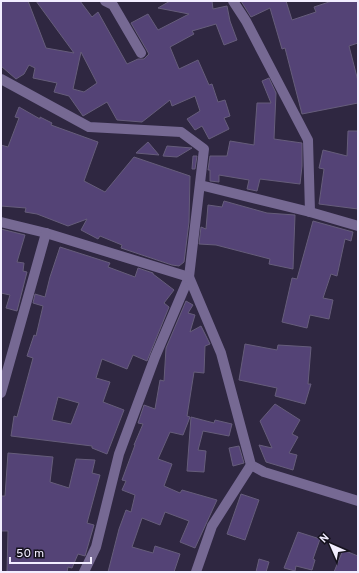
<svg xmlns="http://www.w3.org/2000/svg" width="359" height="573" viewBox="0 0 359 573" font-family="Overpass,sans-serif">
  <style>
    .building { fill: #544376; stroke: #665d7b; fill-rule: evenodd }
    .lines { fill: none; stroke-linecap: round; stroke-linejoin: round }
    .street { stroke: #766993; stroke-width: 10 }
  </style>
  <rect width="100%" height="100%" fill="#2f2741"/>
  <g class="building">
    <path d="M1,1H28L46,48L74,53L36,1H80L92,17L98,12L127,64L138,59H144L149,54L131,23L148,14L158,30L189,14L158,8L170,1H212L213,9L227,6L230,21L237,40L224,45L216,24L192,31L194,34L170,47L179,69L198,60L209,85L212,84L218,102L225,100L230,116L224,118L229,129L209,139L202,126L195,130L187,119L200,111L195,96L172,106L170,100L142,122L117,120L107,102L83,116L69,96L54,92L57,83L33,78L35,68L29,65L24,74L16,79L1,66ZM81,52L97,83L84,92L73,89Z"/>
    <polygon points="241,1 286,1 292,20 316,12 314,7 332,1 358,1 358,43 349,46 358,81 358,103 302,114 285,48 282,49 270,8 251,17"/>
    <polygon points="269,78 276,93 274,139 302,143 302,166 300,184 260,179 257,191 247,189 249,180 219,175 219,182 210,181 210,170 208,170 210,156 227,156 230,141 254,145 257,103 271,103 262,81"/>
    <polygon points="19,107 40,119 40,117 52,123 51,125 98,142 84,181 105,192 134,157 190,176 189,222 184,262 179,266 172,265 121,248 122,245 100,236 98,239 81,230 87,219 68,226 37,214 25,212 26,208 1,206 1,145 8,147 19,118 15,117"/>
    <polygon points="348,131 358,131 358,209 319,204 324,169 319,168 323,150 347,156"/>
    <polygon points="148,142 159,155 136,153"/>
    <polygon points="167,146 192,148 177,157 163,156"/>
    <polygon points="193,156 197,156 195,169 192,169"/>
    <polygon points="224,201 267,213 295,215 293,269 269,264 270,259 216,245 199,244 201,227 206,229 208,205 222,207"/>
    <polygon points="313,221 353,232 351,241 345,239 337,276 331,274 323,298 333,300 329,319 310,315 307,328 282,322 292,278 297,279"/>
    <polygon points="1,229 25,235 17,262 24,263 23,271 27,272 17,311 6,308 10,295 1,293"/>
    <path d="M60,247L110,263L108,267L135,277L138,268L153,273V274L174,290L164,303L169,307L147,361L133,355L127,369L102,359L96,378L110,382L103,402L124,410L107,454L92,448V446L11,436L14,416L17,417L33,358L27,356L34,335L36,336L43,306L33,303L35,294L45,297L50,277ZM58,397L79,403L71,424L52,420Z"/>
    <polygon points="186,301 193,305 188,313 195,315 190,332 201,326 210,344 205,346 204,373 194,372 187,416 190,417 183,435 170,432 158,459 172,464 164,486 180,493 182,490 217,500 195,548 180,542 189,521 165,512 160,525 142,518 132,547 153,553 155,546 180,554 174,572 108,572 119,529 126,510 131,512 135,495 122,490 126,481 122,480 135,445 134,445 143,424 138,423 144,405 155,409 160,380 164,381 166,348"/>
    <polygon points="245,344 277,350 278,345 311,347 308,384 311,384 305,404 275,396 277,388 239,380"/>
    <polygon points="275,404 300,420 292,434 298,437 289,453 297,455 293,470 266,462 259,445 272,448 260,421"/>
    <polygon points="191,417 214,423 215,420 232,424 229,436 203,431 198,450 206,451 204,472 187,471"/>
    <polygon points="239,446 244,463 233,466 229,448"/>
    <polygon points="8,453 53,457 50,482 69,488 76,459 95,460 92,473 100,475 87,523 94,525 85,556 78,554 72,568 68,567 67,572 7,572 8,531 1,531 1,496 5,496"/>
    <polygon points="241,494 259,500 245,540 227,534"/>
    <polygon points="298,532 320,539 313,559 315,560 312,570 296,566 295,571 284,568"/>
    <polygon points="343,550 358,556 358,572 334,572"/>
    <polygon points="259,559 269,562 266,572 256,572"/>
  </g>
  <g class="lines">
    <g class="street">
      <polyline points="105,1 113,5 141,53"/>
      <polyline points="233,1 246,21 308,140 310,212"/>
      <polyline points="1,79 89,127 181,132 204,149 189,277 155,357 119,454 96,547 84,572"/>
      <polyline points="200,185 310,212 358,226"/>
      <polyline points="1,222 46,233 189,277 221,353 251,465 264,472 358,501"/>
      <polyline points="1,393 46,233"/>
      <polyline points="196,572 212,526 251,465"/>
    </g>
  </g>
  <rect width="359" height="573" fill="none" stroke="#f2edff" stroke-width="4"/>
  <g transform="translate(331 545) rotate(315)" stroke="#16131e" stroke-width="3" paint-order="stroke">
  <path d="M0-3L7 15L0 10L-7 15Z" fill="#f2edff"/>
  <text y="-6" font-size="11" font-weight="bold" text-anchor="middle" fill="#f2edff">N</text>
  </g>
  <path d="M10 557v6h81v-6" fill="none" stroke="#f2edff" stroke-width="2"/>
  <text x="16" y="557" font-size="12" fill="#f2edff" stroke="#16131e" stroke-width="3" paint-order="stroke">50 m</text>
</svg>
